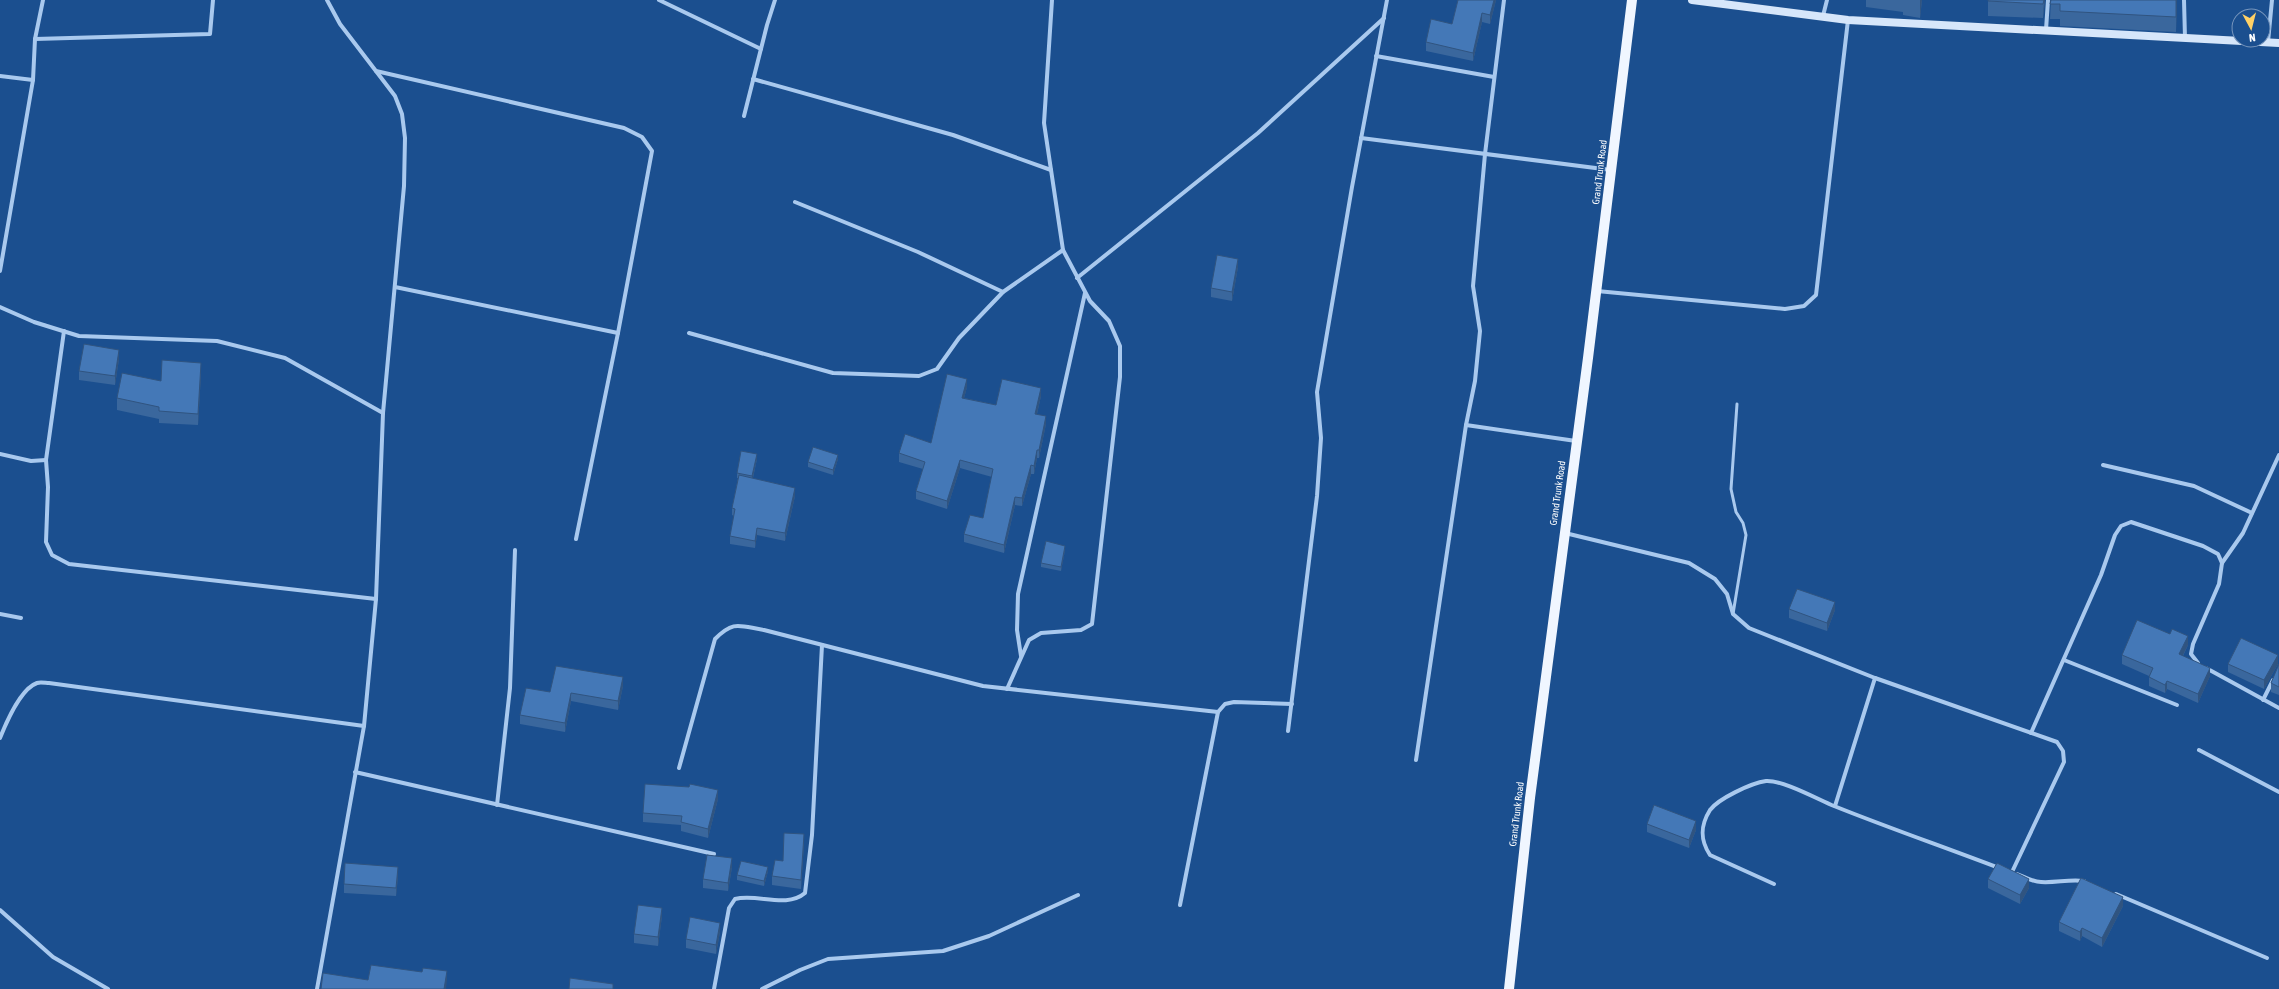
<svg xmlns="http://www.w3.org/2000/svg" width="2279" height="989" viewBox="0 0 2279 989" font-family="'Asap Condensed',sans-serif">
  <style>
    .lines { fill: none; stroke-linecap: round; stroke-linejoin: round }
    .lane { stroke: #a9c9ee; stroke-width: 3 }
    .street { stroke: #a9c9ee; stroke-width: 4 }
    .secondary { stroke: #d6e6fa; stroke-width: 8 }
    .primary { stroke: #f0f6ff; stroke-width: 10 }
    .wall { fill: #3a679d }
    .shaded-wall { fill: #305480 }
    .building { fill: #4478b7; stroke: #305480 }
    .labels { text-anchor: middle; stroke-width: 3; stroke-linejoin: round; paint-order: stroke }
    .street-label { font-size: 10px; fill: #fff; stroke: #1b4f8f }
  </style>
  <rect width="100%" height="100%" fill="#1b4f8f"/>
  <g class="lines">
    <polyline class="lane" points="1733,614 1746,535 1743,523 1736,512 1731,489 1737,404"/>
    <g class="street">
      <polyline points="659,0 761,49"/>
      <polyline points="2184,0 2185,38"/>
      <polyline points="1823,16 1827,0"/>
      <polyline points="2046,30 2048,0"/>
      <polyline points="35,39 210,34 213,0"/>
      <polyline points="2268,42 2272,0"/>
      <polyline points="1376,56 1494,77"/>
      <polyline points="376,71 624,128 642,137 652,151 618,333 576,539"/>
      <polyline points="0,76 33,80"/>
      <polyline points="753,79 953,135 1051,170"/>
      <polyline points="744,116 767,25 775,0"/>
      <polyline points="1361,138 1611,170"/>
      <polyline points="795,202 918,252 1003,292"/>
      <polyline points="0,271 33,80 35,39 43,0"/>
      <polyline points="1077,278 1258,133 1384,18"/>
      <polyline points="395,287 618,333"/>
      <polyline points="1597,291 1785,309 1804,306 1816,295 1848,20"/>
      <polyline points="0,307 34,322 79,336 217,341 285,358 383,413"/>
      <polyline points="64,331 46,460 48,487 46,542 52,555 69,564 376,599"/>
      <polyline points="689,333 833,373 919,376 937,369 959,338 1003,292 1063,250"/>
      <polyline points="1466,425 1576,441"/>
      <polyline points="0,454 31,461 46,460"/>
      <polyline points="2103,465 2194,486 2252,513"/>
      <polyline points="1565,533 1689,563 1715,579 1727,594 1733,614 1749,628 1875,678 2057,742 2063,751 2064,762 2012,872"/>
      <polyline points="2222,563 2243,533 2279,455"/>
      <polyline points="0,614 21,618"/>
      <polyline points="1021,656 1017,630 1018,594 1085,293"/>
      <polyline points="2064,660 2177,705"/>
      <polyline points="2206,668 2279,708"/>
      <polyline points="1007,689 1029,640 1041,633 1081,630 1092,624 1120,377 1120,346 1109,321 1090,301 1063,250 1044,123 1052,0"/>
      <polyline points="2263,700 2273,680"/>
      <polyline points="1288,731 1317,496 1321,438 1317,392 1352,187 1387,0"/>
      <polyline points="2031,733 2101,575 2115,535 2121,526 2131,522 2203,546 2218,554 2222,563 2219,584 2193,644 2191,654 2198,663"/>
      <path d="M0,738C6,723 20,689 37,683C40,682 46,683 49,683L364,726"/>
      <polyline points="2199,750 2279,792"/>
      <polyline points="1416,760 1466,425 1475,381 1480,331 1473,286 1485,154 1504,0"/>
      <path d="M679,768L715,639C734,620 739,626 764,630L983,686L1218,712"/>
      <polyline points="355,772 714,854"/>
      <polyline points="497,805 510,688 515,550"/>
      <polyline points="1835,806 1875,678"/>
      <path d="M2017,874C2024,877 2033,882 2041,882C2056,883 2069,879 2084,881"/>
      <path d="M1774,884L1710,855C1700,840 1700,826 1710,810C1718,799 1751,783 1766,781C1783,780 1817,799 1834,806C1889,828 1944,847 1999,868"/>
      <polyline points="2116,894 2267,958"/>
      <polyline points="1180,905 1218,712 1225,704 1234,702 1292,704"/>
      <polyline points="0,910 53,957 108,989"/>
      <polyline points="317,989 364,726 376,599 383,413 404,186 405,138 402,114 395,96 340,24 327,0"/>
      <path d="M714,989L729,908L735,899C757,893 786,909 805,893L812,835L822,645"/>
      <polyline points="762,989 800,970 828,959 943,951 989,936 1078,895"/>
    </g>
    <polyline class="secondary" points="1692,0 1848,20 2279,43"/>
    <polyline class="primary" points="1509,989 1530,798 1588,358 1632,0"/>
  </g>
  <g class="wall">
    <polygon points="1458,0 1496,0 1490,24 1482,22 1473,61 1426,51 1426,42 1452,24"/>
    <polygon points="1866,0 1922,0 1920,18 1903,15 1903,12 1866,7"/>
    <polygon points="1988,0 2045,0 2043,18 1988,16"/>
    <polygon points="2051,0 2177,0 2176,32 2060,26 2060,19 2050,19"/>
    <polygon points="1238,267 1232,301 1211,297 1211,288"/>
    <polygon points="119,359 115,385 79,380 79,371"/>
    <polygon points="201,374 198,425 159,423 159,419 117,410 117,398 161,381"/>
    <polygon points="967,387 964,398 996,405 1041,396 1037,414 1046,424 1039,458 1037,458 1034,474 1031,474 1022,506 1015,505 1004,553 964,542 964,534 983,518 992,477 960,468 947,509 916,499 916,491 923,469 899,462 899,453 931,443"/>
    <polygon points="757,459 753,478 795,496 785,541 757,535 755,548 730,544 730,536 734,516 732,515 732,508 738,478 737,478 737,473"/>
    <polygon points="838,459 833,475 808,467 808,462"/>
    <polygon points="1065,550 1061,571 1041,567 1041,563"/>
    <polygon points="1789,609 1835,610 1827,631 1789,618"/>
    <polygon points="2188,645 2183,656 2210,676 2198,703 2167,689 2165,693 2149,686 2149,676 2122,664 2122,655"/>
    <polygon points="2228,664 2278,664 2264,689 2228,672"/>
    <polygon points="2279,664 2279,695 2271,692 2271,683"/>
    <polygon points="623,686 618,710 571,701 565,732 520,724 520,715 550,692"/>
    <polygon points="718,799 708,838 681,831 681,825 643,822 643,813"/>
    <polygon points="1647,824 1696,830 1689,848 1647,832"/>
    <polygon points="804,843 801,889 772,885 772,876"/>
    <polygon points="732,867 728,891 703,888 703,879"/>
    <polygon points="768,871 764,886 737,880 737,875"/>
    <polygon points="398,876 396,896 344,893 344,884"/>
    <polygon points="1988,879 2029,888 2020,904 1988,888"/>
    <polygon points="2123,906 2102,947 2082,936 2080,941 2059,931 2059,922"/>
    <polygon points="662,916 658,946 634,943 634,934"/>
    <polygon points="720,932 716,954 686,948 686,939"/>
  </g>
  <g class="shaded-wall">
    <polygon points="1494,0 1496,0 1490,24 1490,15"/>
    <polygon points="1920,0 1922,0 1920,18"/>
    <polygon points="2044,0 2045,0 2043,18"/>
    <polygon points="2176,0 2177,0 2176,32"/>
    <polygon points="1482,13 1482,22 1473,61 1473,53"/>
    <polygon points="1238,259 1238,267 1232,301 1232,292"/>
    <polygon points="119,350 119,359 115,385 115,376"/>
    <polygon points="201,363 201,374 198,425 198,414"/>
    <polygon points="967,379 967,387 962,406 962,398"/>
    <polygon points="1041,388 1041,396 1035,422 1035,414"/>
    <polygon points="1046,416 1046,424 1039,458 1039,450"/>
    <polygon points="1037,450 1037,458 1034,474 1034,466"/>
    <polygon points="757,454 757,459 752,481 752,476"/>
    <polygon points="838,455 838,459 833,475 833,470"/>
    <polygon points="960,460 960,468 947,509 947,501"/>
    <polygon points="1031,465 1031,474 1022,506 1022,498"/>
    <polygon points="795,488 795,496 785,541 785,533"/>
    <polygon points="1015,497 1015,505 1004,553 1004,545"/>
    <polygon points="757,528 757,535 755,548 755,541"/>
    <polygon points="1065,546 1065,550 1061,571 1061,567"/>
    <polygon points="1835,602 1835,610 1827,631 1827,623"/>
    <polygon points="2188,636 2188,645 2179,663 2179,654"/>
    <polygon points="2278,655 2278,664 2264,689 2264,680"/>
    <polygon points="2210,668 2210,676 2198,703 2198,694"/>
    <polygon points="623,677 623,686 618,710 618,701"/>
    <polygon points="2167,681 2167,689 2165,693 2165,685"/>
    <polygon points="571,693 571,701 565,732 565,723"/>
    <polygon points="718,790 718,799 708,838 708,829"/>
    <polygon points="1696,821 1696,830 1689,848 1689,840"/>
    <polygon points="804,834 804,843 801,889 801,880"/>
    <polygon points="732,858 732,867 728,891 728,883"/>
    <polygon points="398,867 398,876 396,896 396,888"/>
    <polygon points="768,867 768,871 764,886 764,881"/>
    <polygon points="2029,879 2029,888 2020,904 2020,895"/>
    <polygon points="2123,897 2123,906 2102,947 2102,938"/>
    <polygon points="662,908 662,916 658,946 658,937"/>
    <polygon points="720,923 720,932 716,954 716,945"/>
    <polygon points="2082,928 2082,936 2080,941 2080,932"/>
    <polygon points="447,971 447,980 446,989 444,989"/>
  </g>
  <g class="building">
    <polygon points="1458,0 1494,0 1490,15 1482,13 1473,53 1426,42 1431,19 1452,24"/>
    <polygon points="1988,0 2044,0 2043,4 1988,1"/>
    <polygon points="2051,0 2176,0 2176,17 2060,11 2060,4 2050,4"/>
    <polygon points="1217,255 1238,259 1232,292 1211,288"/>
    <polygon points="84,344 119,350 115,376 79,371"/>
    <polygon points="162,360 201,363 198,414 159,411 159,407 117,398 122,373 161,381"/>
    <polygon points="947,374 967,379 962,398 996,405 1002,379 1041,388 1035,414 1046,416 1039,450 1037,450 1034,466 1031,465 1022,498 1015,497 1004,545 964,534 970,515 983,518 993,469 960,460 947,501 916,491 925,462 899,453 905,434 931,443"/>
    <polygon points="813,447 838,455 833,470 808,462"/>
    <polygon points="741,451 757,454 752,476 737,473"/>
    <polygon points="739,475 795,488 785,533 757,528 755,541 730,536 735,509 732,508"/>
    <polygon points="1046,541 1065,546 1061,567 1041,563"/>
    <polygon points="1797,589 1835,602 1827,623 1789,609"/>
    <polygon points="2137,620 2170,634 2172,629 2188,636 2179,654 2210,668 2198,694 2167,681 2165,685 2149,677 2153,668 2122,655"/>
    <polygon points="2241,638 2278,655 2264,680 2228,664"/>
    <polygon points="2279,664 2279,687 2271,683"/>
    <polygon points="556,666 623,677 618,701 571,693 565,723 520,715 526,688 550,692"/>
    <polygon points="645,784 689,787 690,784 718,790 708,829 681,822 682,816 643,813"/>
    <polygon points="1654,805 1696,821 1689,840 1647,824"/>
    <polygon points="784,833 804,834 801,880 772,876 775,860 783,861"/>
    <polygon points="707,855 732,858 728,883 703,879"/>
    <polygon points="741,861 768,867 764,881 737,875"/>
    <polygon points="345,863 398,867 396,888 344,884"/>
    <polygon points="1997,863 2029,879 2020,895 1988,879"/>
    <polygon points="2081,878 2123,897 2102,938 2082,928 2080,932 2059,922"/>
    <polygon points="638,905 662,908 658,937 634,934"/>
    <polygon points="690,917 720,923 716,945 686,939"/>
    <polygon points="371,965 422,972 423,968 447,971 444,989 321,989 323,973 368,980"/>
    <polygon points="570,978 613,984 613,989 569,989"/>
  </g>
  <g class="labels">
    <g class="street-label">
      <text transform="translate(1599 172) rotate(-83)" y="4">Grand Trunk Road</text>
      <text transform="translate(1557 493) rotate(-82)" y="4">Grand Trunk Road</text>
      <text transform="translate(1516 814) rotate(-83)" y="4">Grand Trunk Road</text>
    </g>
  </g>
  <g transform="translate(2251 28) rotate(173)"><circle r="19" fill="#1b4f8f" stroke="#7695bc"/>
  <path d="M0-3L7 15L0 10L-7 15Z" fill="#ffd166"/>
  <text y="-6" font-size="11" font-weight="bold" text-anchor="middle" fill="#ffffff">N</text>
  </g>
</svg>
